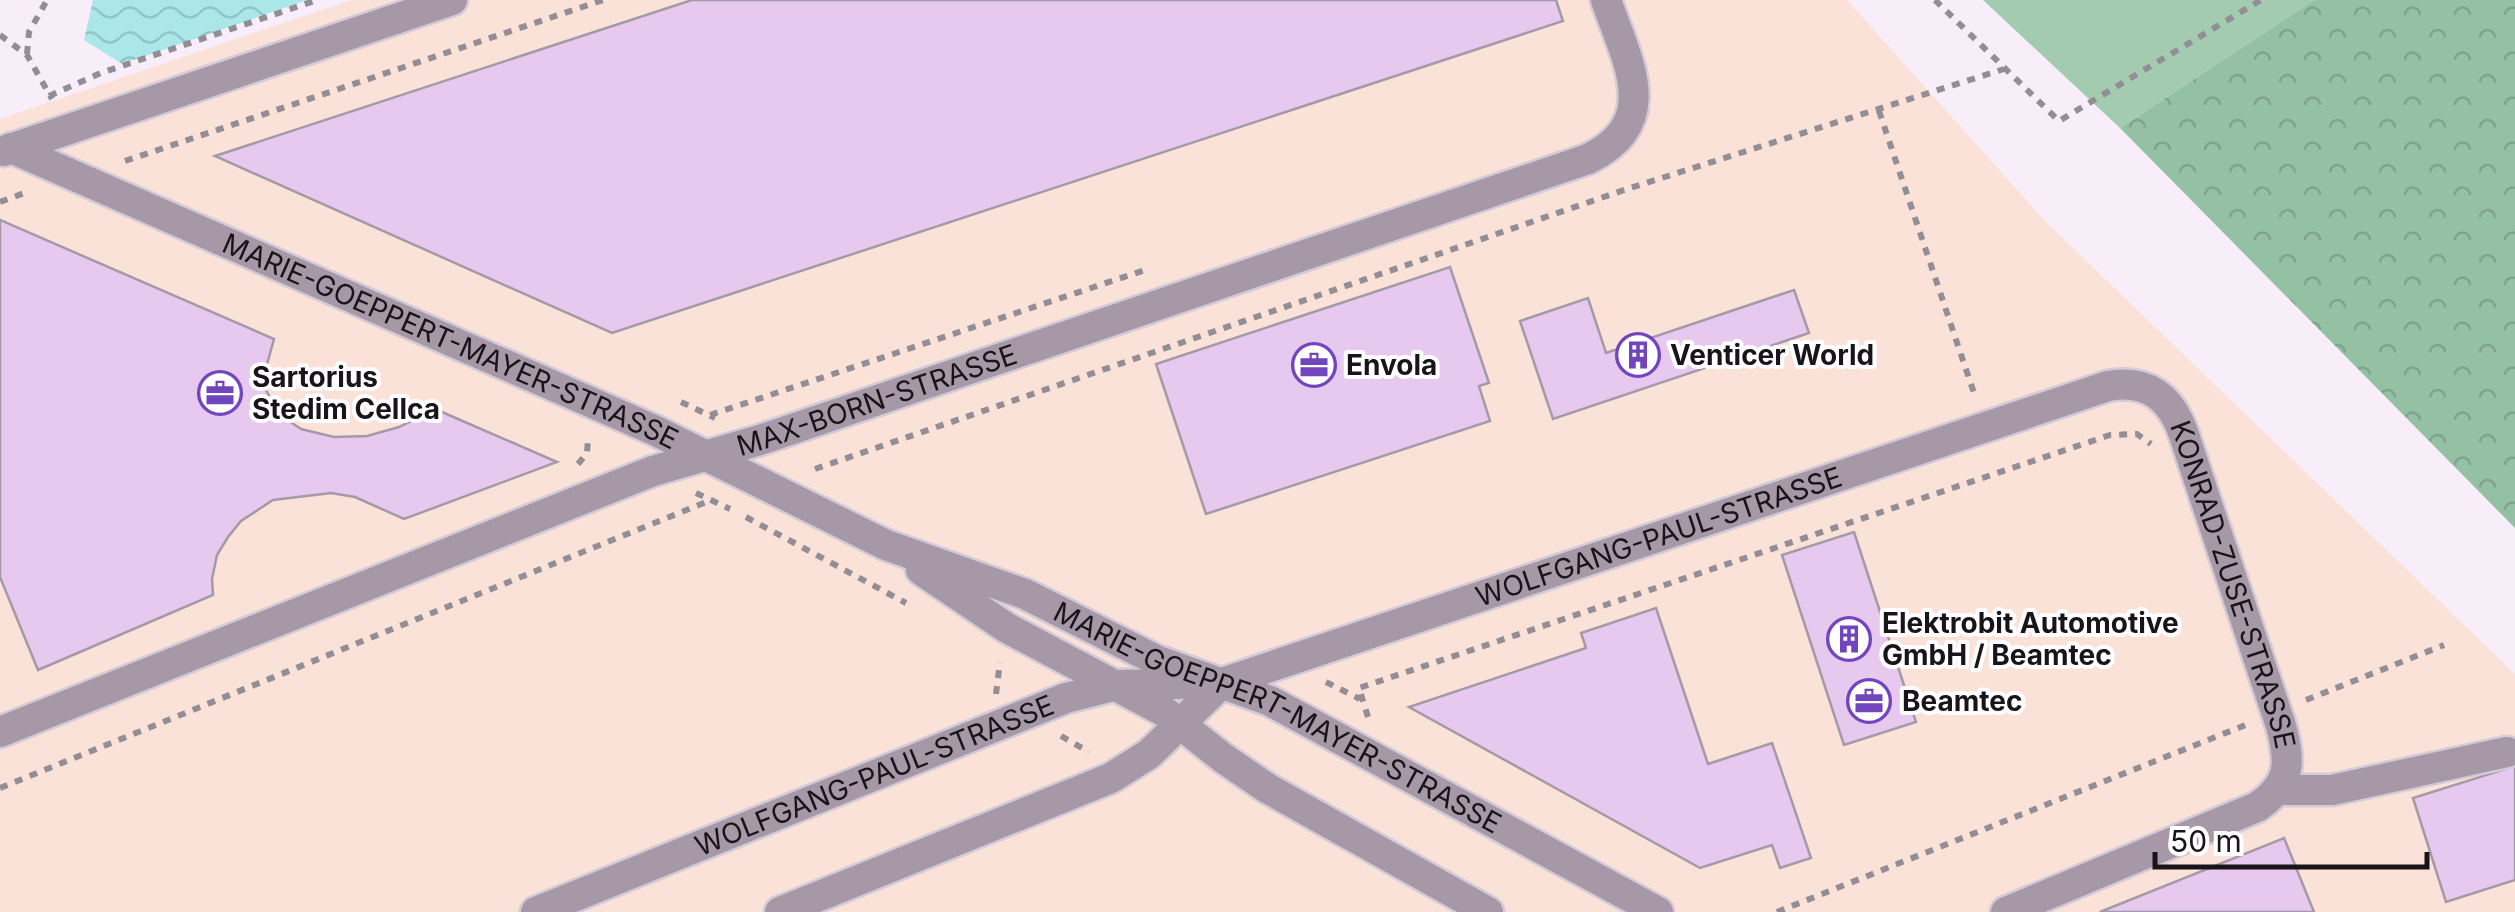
<svg xmlns="http://www.w3.org/2000/svg" width="2515" height="912" viewBox="0 0 2515 912" font-family="Inter,sans-serif">
  <style>
    .commercial { fill: #fae2d8 }
    .green { fill: #a2cbb0 }
    .forest { fill: url(#forest-crowns) }
    .water { fill: url(#water-waves) }
    .building { fill: #e7c9f0; stroke: #a39aa5; stroke-width: 2.5 }
    .lines { fill: none; stroke-linecap: round; stroke-linejoin: round }
    .minor-casing { stroke: #d3cbd6; stroke-width: 35 }
    .path { stroke: #938d95; stroke-width: 6; stroke-dasharray: 8 8; stroke-linecap: butt }
    .minor { stroke: #a698a7; stroke-width: 30 }
    .labels { text-anchor: middle; stroke-width: 8; stroke-linejoin: round; paint-order: stroke }
    .street-label { font-size: 28px; fill: #181419; stroke: #fff }
    .poi-label { font-size: 28px; font-weight: bold; fill: #181419; stroke: #fff; text-anchor: start }
  </style>
  <defs>
    <pattern id="forest-crowns" width="20" height="18" patternUnits="userSpaceOnUse" patternTransform="scale(2.5)"><rect width="20" height="18" fill="#94c0a4"/><path d="M2 6a3 3 0 1 1 6 0M12 15a3 3 0 1 1 6 0" fill="none" stroke="#7fa48d"/></pattern>
    <pattern id="water-waves" width="16" height="10" patternUnits="userSpaceOnUse" patternTransform="scale(2.5)"><rect width="16" height="10" fill="#abe7e9"/><path d="M0 5q4-4 8 0t8 0" fill="none" stroke="#92c5c7"/></pattern>
  </defs>
  <rect width="100%" height="100%" fill="#f7eefa"/>
  <polygon class="commercial" points="351,0 1847,0 2045,221 2515,674 2515,912 0,912 0,119"/>
  <polygon class="green" points="1983,0 2314,0 2120,128"/>
  <polygon class="forest" points="2314,0 2515,0 2515,528 2120,128"/>
  <polygon class="water" points="93,0 307,0 122,64 84,40"/>
  <g class="building">
    <polygon points="692,0 1556,0 1563,21 612,333 215,156"/>
    <polygon points="0,220 274,339 266,368 266,390 280,415 301,429 334,437 367,436 399,427 435,409 557,462 404,519 355,497 331,493 273,500 241,521 228,537 217,555 212,579 213,595 38,670 0,577"/>
    <polygon points="1450,267 1489,383 1479,386 1490,421 1206,514 1156,364"/>
    <polygon points="1794,290 1809,333 1553,419 1520,321 1588,298 1606,353"/>
    <polygon points="1854,532 1916,722 1844,745 1782,555"/>
    <polygon points="1656,608 1708,764 1772,743 1811,858 1780,868 1772,845 1700,868 1409,707 1586,648 1581,633"/>
    <polygon points="2515,766 2515,880 2446,902 2413,798"/>
    <polygon points="2284,838 2314,912 2100,912"/>
  </g>
  <g class="lines">
    <g class="minor-casing">
      <g id="minor">
        <path id="s1" d="M11,148L654,430L886,545L1025,594L1156,660L1270,701L1658,912"/>
        <polyline points="4,151 452,0"/>
        <polyline points="921,570 1007,628 1165,712 1223,758 1267,788 1488,912"/>
        <path id="s2" d="M0,732L653,471L760,440L1588,159C1664,122 1627,61 1606,0"/>
        <polyline points="2279,790 2332,790 2507,752"/>
        <path id="s3" d="M536,912L1066,698L1117,685L1222,683L2108,386C2147,379 2170,397 2183,432L2281,726C2291,764 2291,784 2257,807L2006,912"/>
        <polyline points="780,912 1111,778 1149,754 1222,683"/>
      </g>
    </g>
    <g class="path">
      <polyline points="1935,0 2059,121 2261,0"/>
      <polyline points="0,35 27,55 52,99"/>
      <polyline points="27,54 29,32 47,0"/>
      <polyline points="49,96 101,73 317,0"/>
      <polyline points="1879,111 1976,399"/>
      <polyline points="125,161 603,0"/>
      <polyline points="0,202 27,192"/>
      <polyline points="681,402 715,418"/>
      <polyline points="710,415 1148,269"/>
      <polyline points="578,464 587,453 588,439"/>
      <polyline points="815,469 1627,189 2004,69"/>
      <polyline points="696,493 730,509"/>
      <polyline points="746,517 906,603"/>
      <polyline points="1326,682 1360,699"/>
      <polyline points="996,694 1000,662"/>
      <polyline points="2306,700 2444,645"/>
      <polyline points="1368,717 1359,688 2110,435 2137,434 2151,444"/>
      <polyline points="1061,736 1089,752"/>
      <polyline points="0,788 711,500"/>
      <polyline points="1777,912 2248,724"/>
    </g>
    <use href="#minor" class="minor"/>
  </g>
  <defs>
    <g id="building-ring" transform="scale(2.25)"><circle r="9.5" fill="#fff" stroke="#7145bd" stroke-width="1.5"/><path d="M-4-6H4V6H1V3H-1V6H-4ZM-2.5-4.3h1.7v1.8h-1.7ZM.8-4.3h1.7v1.8H.8ZM-2.5-1h1.7V.8h-1.7ZM.8-1h1.7V.8H.8Z" fill="#7145bd"/></g>
    <g id="office-ring" transform="scale(2.25)"><circle r="9.5" fill="#fff" stroke="#7145bd" stroke-width="1.5"/><path d="M-6-3h4V-5.5h4V-3h4V5H-6ZM-1-4.5V-3h2v-1.5ZM-6 0V1H6V0Z" fill="#7145bd"/></g>
  </defs>
  <g fill-rule="evenodd">
    <use href="#building-ring" x="1638" y="355"/>
    <use href="#office-ring" x="1314" y="365"/>
    <use href="#office-ring" x="220" y="393"/>
    <use href="#building-ring" x="1849" y="639"/>
    <use href="#office-ring" x="1869" y="701"/>
  </g>
  <g class="labels">
    <g class="street-label">
      <text dy="10" stroke="none"><textPath href="#s1" startOffset="480">MARIE-GOEPPERT-MAYER-STRASSE</textPath></text>
      <text dy="10" stroke="none"><textPath href="#s2" startOffset="938">MAX-BORN-STRASSE</textPath></text>
      <text dy="10" stroke="none"><textPath href="#s3" startOffset="1190">WOLFGANG-PAUL-STRASSE</textPath></text>
      <text dy="10" stroke="none"><textPath href="#s3" startOffset="1922">KONRAD-ZUSE-STRASSE</textPath></text>
      <text dy="10" stroke="none"><textPath href="#s1" startOffset="1390">MARIE-GOEPPERT-MAYER-STRASSE</textPath></text>
      <text dy="10" stroke="none"><textPath href="#s3" startOffset="365">WOLFGANG-PAUL-STRASSE</textPath></text>
    </g>
    <g class="poi-label">
      <text x="1670" y="365">Venticer World</text>
      <text x="1346" y="375">Envola</text>
      <text x="252" y="387">Sartorius<tspan x="252" dy="32">Stedim Cellca</tspan></text>
      <text x="1882" y="633">Elektrobit Automotive<tspan x="1882" dy="32">GmbH / Beamtec</tspan></text>
      <text x="1902" y="711">Beamtec</text>
    </g>
  </g>
  <path d="M2155 852v15h272v-15" fill="none" stroke="#181419" stroke-width="5"/>
  <text x="2170" y="852" font-size="30" fill="#181419" stroke="#ffffff" stroke-width="8" paint-order="stroke">50 m</text>
</svg>
